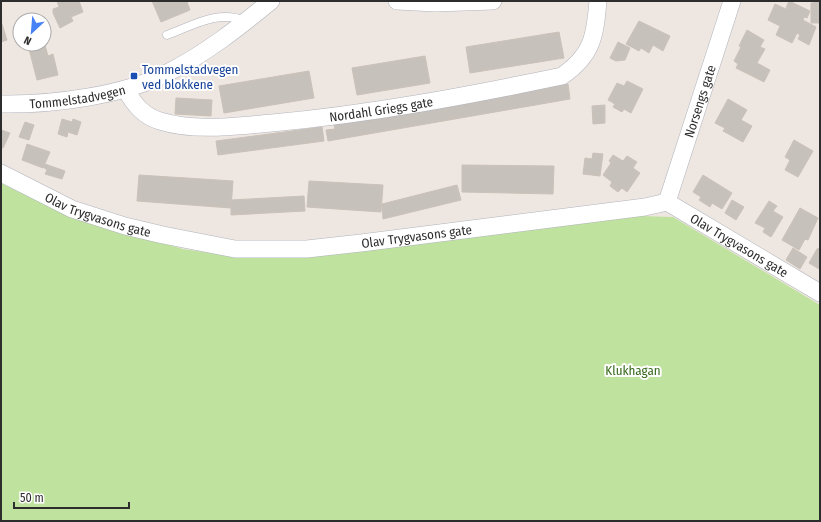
<svg xmlns="http://www.w3.org/2000/svg" width="821" height="522" viewBox="0 0 821 522" font-family="'Fira Sans Condensed',sans-serif">
  <style>
    .green { fill: #c0e29f }
    .building { fill: #c7c1bb; stroke: #cac1b9 }
    .lines { fill: none; stroke-linecap: round; stroke-linejoin: round }
    .service-casing { stroke: #b0b4bd; stroke-width: 9 }
    .minor-casing { stroke: #b0b4bd; stroke-width: 18 }
    .service { stroke: #fff; stroke-width: 8 }
    .minor { stroke: #fff; stroke-width: 17 }
    .transit-dot { fill: #1a4fb4; stroke: #fff; stroke-width: 1.5 }
    .labels { text-anchor: middle; stroke-width: 4; stroke-linejoin: round; paint-order: stroke }
    .transit-label { font-size: 13px; fill: #164399; stroke: #fff; text-anchor: start }
    .street-label { font-size: 13px; fill: #2d2d2d; stroke: #fff }
    .park-label { font-size: 13px; fill: #386a1d; stroke: #fff }
  </style>
  <rect width="100%" height="100%" fill="#eee6e0"/>
  <polygon class="green" points="1,183 63,213 183,249 231,256 308,256 641,216 673,217 820,305 820,521 1,521"/>
  <g class="building">
    <polygon points="57,1 79,1 83,12 71,17 73,21 60,28 53,13 53,9 59,7"/>
    <polygon points="152,1 190,1 187,2 190,10 161,22"/>
    <polygon points="789,1 810,11 807,18 804,17 803,20 816,27 809,45 798,39 800,35 797,33 792,43 776,35 780,26 768,20 775,4 788,10 786,8"/>
    <polygon points="820,2 820,23 811,23 811,3"/>
    <polygon points="1,21 7,40 1,42"/>
    <polygon points="639,21 670,36 663,51 653,45 649,53 641,48 639,51 626,44"/>
    <polygon points="747,30 764,40 760,47 765,49 757,63 770,70 764,82 736,68 738,64 734,61 741,47 739,46"/>
    <polygon points="559,32 564,58 470,73 466,47"/>
    <polygon points="618,42 630,48 625,60 616,61 610,58"/>
    <polygon points="45,45 48,56 53,54 58,75 37,80 29,49"/>
    <polygon points="425,56 430,83 357,95 352,68"/>
    <polygon points="309,71 314,98 224,113 219,86"/>
    <polygon points="627,81 643,89 631,113 624,109 622,112 613,107 615,104 608,100 617,83 624,86"/>
    <polygon points="568,84 570,99 449,120 447,106"/>
    <polygon points="176,98 212,100 211,116 175,114"/>
    <polygon points="728,99 747,110 741,120 752,126 743,142 723,131 725,128 715,123"/>
    <polygon points="605,105 605,123 593,124 592,106"/>
    <polygon points="447,106 449,120 328,141 326,130 335,129 334,125"/>
    <polygon points="62,119 72,122 73,119 81,122 77,135 68,132 67,137 58,134"/>
    <polygon points="25,122 34,125 29,140 19,137"/>
    <polygon points="322,127 324,141 218,155 216,141"/>
    <polygon points="1,130 10,133 3,148 1,148"/>
    <polygon points="794,140 813,151 798,177 785,170 790,160 785,157"/>
    <polygon points="27,144 50,152 43,168 22,160"/>
    <polygon points="593,153 603,154 600,176 583,174 585,158 592,159"/>
    <polygon points="613,155 623,161 627,156 637,162 633,168 640,173 627,192 622,188 618,192 610,186 612,182 603,175 611,163 609,161"/>
    <polygon points="45,164 65,171 62,179 45,174 47,170 43,167"/>
    <polygon points="462,165 554,166 553,194 462,192"/>
    <polygon points="139,175 233,181 231,208 137,201"/>
    <polygon points="703,175 732,193 722,209 712,203 710,207 699,200 701,197 693,192"/>
    <polygon points="309,181 383,185 381,212 307,207"/>
    <polygon points="457,185 461,200 383,219 382,204"/>
    <polygon points="304,196 305,211 231,215 231,200"/>
    <polygon points="732,200 744,207 736,220 725,213"/>
    <polygon points="769,201 777,206 773,211 783,217 771,237 763,232 765,228 755,223"/>
    <polygon points="800,208 818,218 808,240 805,239 799,250 782,240"/>
    <polygon points="793,248 807,257 800,269 786,260"/>
    <polygon points="820,248 820,268 819,269 809,263 817,249"/>
  </g>
  <g class="lines">
    <g class="service-casing">
      <path id="service" d="M167,35C192,26 219,9 245,21"/>
    </g>
    <g class="minor-casing">
      <g id="minor">
        <polyline points="397,1 435,3 493,1"/>
        <path id="s1" d="M126,90C134,104 143,116 160,121C196,132 235,126 272,123C370,114 466,96 562,76C593,55 595,35 598,1"/>
        <path id="s2" d="M1,104C50,105 123,96 167,73C205,54 238,28 271,1"/>
        <path id="s3" d="M1,173L72,209L125,226L163,235L235,249H307L361,243L645,207L667,202L820,293"/>
        <path id="s4" d="M667,202L732,1"/>
      </g>
    </g>
    <use href="#service" class="service"/>
    <use href="#minor" class="minor"/>
  </g>
  <rect class="transit-dot" x="130" y="72" width="8" height="8" rx="2"/>
  <g class="labels">
    <g class="transit-label">
      <text x="142" y="74">Tommelstadvegen<tspan x="142" dy="15">ved blokkene</tspan></text>
    </g>
    <g class="street-label">
      <text dy="5" stroke="none"><textPath href="#s2" startOffset="77">Tommelstadvegen</textPath></text>
      <text dy="5" stroke="none"><textPath href="#s4" startOffset="106">Norsengs gate</textPath></text>
      <text dy="5" stroke="none"><textPath href="#s1" startOffset="270">Nordahl Griegs gate</textPath></text>
      <text dy="5" stroke="none"><textPath href="#s3" startOffset="106">Olav Trygvasons gate</textPath></text>
      <text dy="5" stroke="none"><textPath href="#s3" startOffset="430">Olav Trygvasons gate</textPath></text>
      <text dy="5" stroke="none"><textPath href="#s3" startOffset="767">Olav Trygvasons gate</textPath></text>
    </g>
    <g class="park-label">
      <text x="633" y="375">Klukhagan</text>
    </g>
  </g>
  <rect width="821" height="522" fill="none" stroke="#2d2d2d" stroke-width="4"/>
  <g transform="translate(32 32) rotate(206)"><circle r="19" fill="#ffffff" stroke="#ababab"/>
  <path d="M0-3L7 15L0 10L-7 15Z" fill="#4681f5"/>
  <text y="-6" font-size="11" font-weight="bold" text-anchor="middle" fill="#2d2d2d">N</text>
  </g>
  <path d="M14 502v6h115v-6" fill="none" stroke="#2d2d2d" stroke-width="2"/>
  <text x="20" y="502" font-size="12" fill="#2d2d2d" stroke="#ffffff" stroke-width="3" paint-order="stroke">50 m</text>
</svg>
